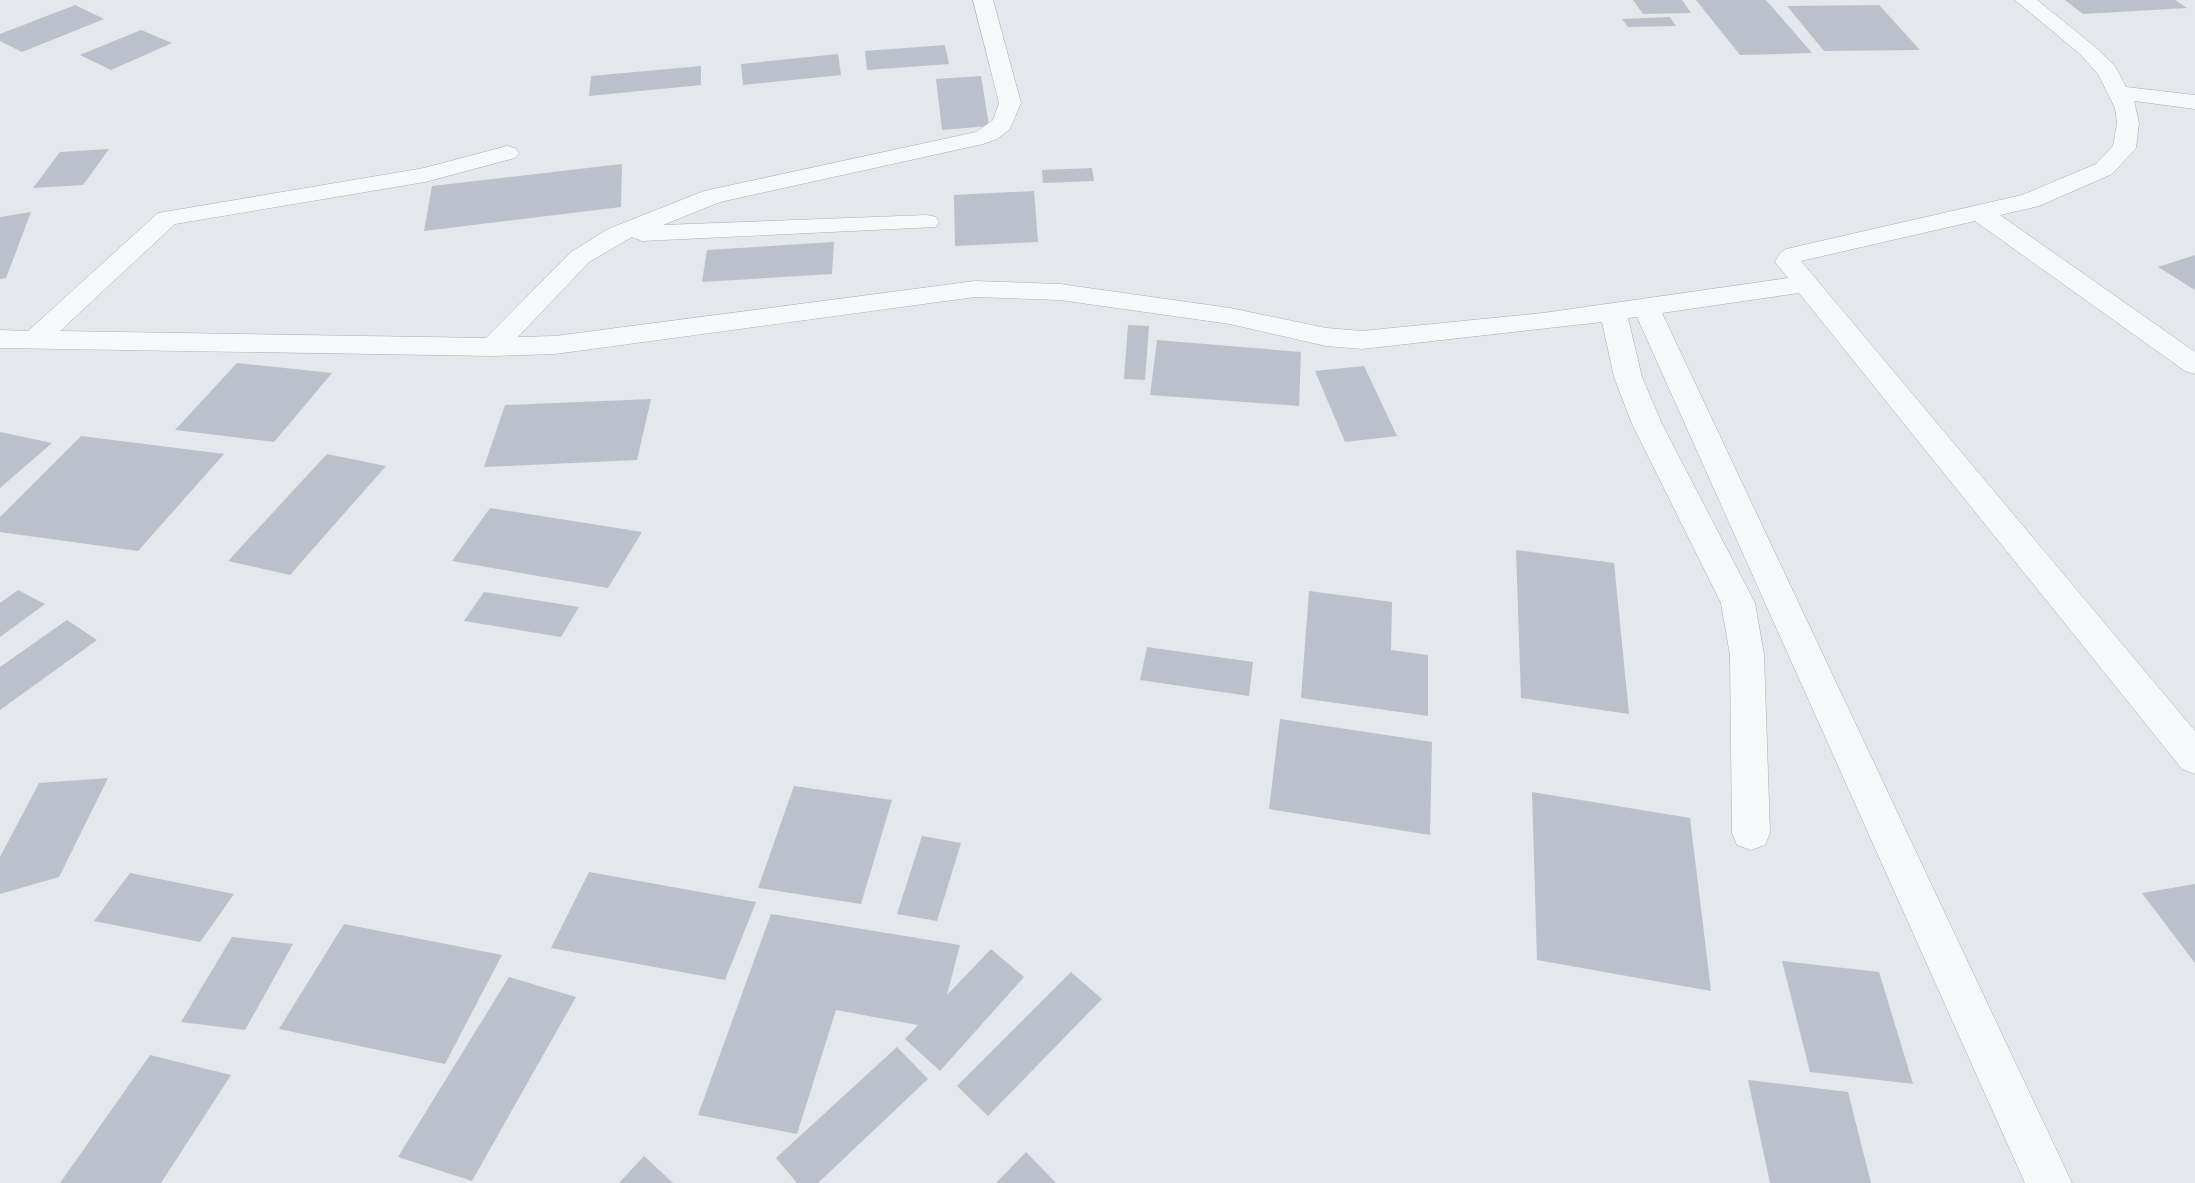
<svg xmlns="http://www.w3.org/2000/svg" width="2195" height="1183" viewBox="0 0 2195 1183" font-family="'IBM Plex Sans',sans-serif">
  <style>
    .building { fill: #bbc0ca }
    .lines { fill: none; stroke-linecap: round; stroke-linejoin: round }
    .minor-casing { stroke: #a9aeb7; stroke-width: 1 }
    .minor { fill: #f7f8fa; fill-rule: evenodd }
  </style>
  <rect width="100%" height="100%" fill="#e4e7ec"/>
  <g class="building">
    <polygon points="1633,0 1682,0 1691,13 1643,14"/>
    <polygon points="1696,0 1766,0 1812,53 1740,55"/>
    <polygon points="2065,0 2175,0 2187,8 2083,14"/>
    <polygon points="75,5 104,19 22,52 0,41 0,34"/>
    <polygon points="1879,5 1920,50 1824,51 1787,6"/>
    <polygon points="1670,17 1676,26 1628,27 1622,19"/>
    <polygon points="141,30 172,43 111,70 80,55"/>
    <polygon points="945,45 949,64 867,70 865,51"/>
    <polygon points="838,54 841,75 743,85 741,64"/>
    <polygon points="701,66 701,85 589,96 591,76"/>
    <polygon points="981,76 989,126 942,130 936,79"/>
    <polygon points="109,149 83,185 33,188 60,152"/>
    <polygon points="622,164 621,207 424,231 432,186"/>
    <polygon points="1092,168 1094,181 1043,183 1042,170"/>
    <polygon points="1034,191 1038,242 955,246 954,195"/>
    <polygon points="31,212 6,278 0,279 0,217"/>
    <polygon points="834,242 832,274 702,282 707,250"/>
    <polygon points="2195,255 2195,290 2158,267"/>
    <polygon points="1128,325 1149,326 1145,380 1124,379"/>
    <polygon points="1157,340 1301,352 1299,406 1150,395"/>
    <polygon points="237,363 332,373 274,442 175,430"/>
    <polygon points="1364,366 1397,436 1345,442 1315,371"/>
    <polygon points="651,399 637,460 484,467 505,405"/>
    <polygon points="0,432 52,443 0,488"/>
    <polygon points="81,436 224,454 138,551 0,532 0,517"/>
    <polygon points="327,454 386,466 290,575 228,561"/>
    <polygon points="490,508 642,532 608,588 452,561"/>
    <polygon points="1516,550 1614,563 1629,714 1521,698"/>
    <polygon points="18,590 45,604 0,637 0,603"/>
    <polygon points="1309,591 1392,602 1391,650 1428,655 1428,716 1301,698"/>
    <polygon points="484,592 579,607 561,637 464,621"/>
    <polygon points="67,620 97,640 0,710 0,667"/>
    <polygon points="1147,647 1253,662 1249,696 1140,680"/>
    <polygon points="1280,719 1432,742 1430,835 1269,809"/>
    <polygon points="108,778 59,877 0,894 0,857 39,783"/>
    <polygon points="794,786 892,800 861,904 758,888"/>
    <polygon points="1532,792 1690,818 1711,991 1537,960"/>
    <polygon points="922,836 961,843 937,921 897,914"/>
    <polygon points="589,872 756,902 725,980 551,948"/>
    <polygon points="130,873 234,894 200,942 94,921"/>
    <polygon points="2195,884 2195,963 2142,893"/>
    <polygon points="771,914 960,945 947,995 991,949 1024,977 940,1071 905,1039 918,1025 836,1010 797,1134 698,1115"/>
    <polygon points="344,924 502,955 445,1064 279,1029"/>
    <polygon points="232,937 293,944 245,1030 181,1022"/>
    <polygon points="1782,961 1879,972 1913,1084 1810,1072"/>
    <polygon points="1071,972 1102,999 988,1116 957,1086"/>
    <polygon points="509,977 576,997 472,1181 398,1157"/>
    <polygon points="897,1047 928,1079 818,1183 797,1183 776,1158"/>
    <polygon points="150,1055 231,1075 161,1183 60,1183"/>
    <polygon points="1748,1080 1848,1092 1871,1183 1770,1183"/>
    <polygon points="1026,1152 1056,1183 996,1183"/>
    <polygon points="644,1156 673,1183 619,1183"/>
  </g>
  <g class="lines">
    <g class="minor-casing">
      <polygon id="minor" points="973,0 993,0 1021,103 1010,129 997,139 983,144 720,202 663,225 927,215 936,217 939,222 936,227 642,241 632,237 589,262 518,337 555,336 975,281 1060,284 1230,308 1326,328 1362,331 1543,313 1788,278 1775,262 1780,253 1786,249 2022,195 2096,164 2113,146 2117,123 2115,108 2098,74 2080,54 2015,0 2037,0 2094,46 2115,66 2126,87 2195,95 2195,109 2134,101 2139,123 2136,148 2112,174 2039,206 2000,215 2195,352 2195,374 2185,371 1975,221 1801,261 2195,731 2195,774 2182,769 1799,293 1662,313 2072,1183 2025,1183 1637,317 1628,318 1642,377 1662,424 1755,603 1764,655 1770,833 1765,845 1751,850 1737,845 1732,833 1730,655 1721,603 1632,424 1614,377 1602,322 1362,349 1326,346 1230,324 1060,300 975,297 555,354 493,356 0,348 0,330 28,331 158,213 424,168 507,146 515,148 519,153 515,158 425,182 175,224 60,331 486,338 571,252 608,229 704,191 976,132 993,120 999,103"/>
    </g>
    <use href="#minor" class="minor"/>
  </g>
</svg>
